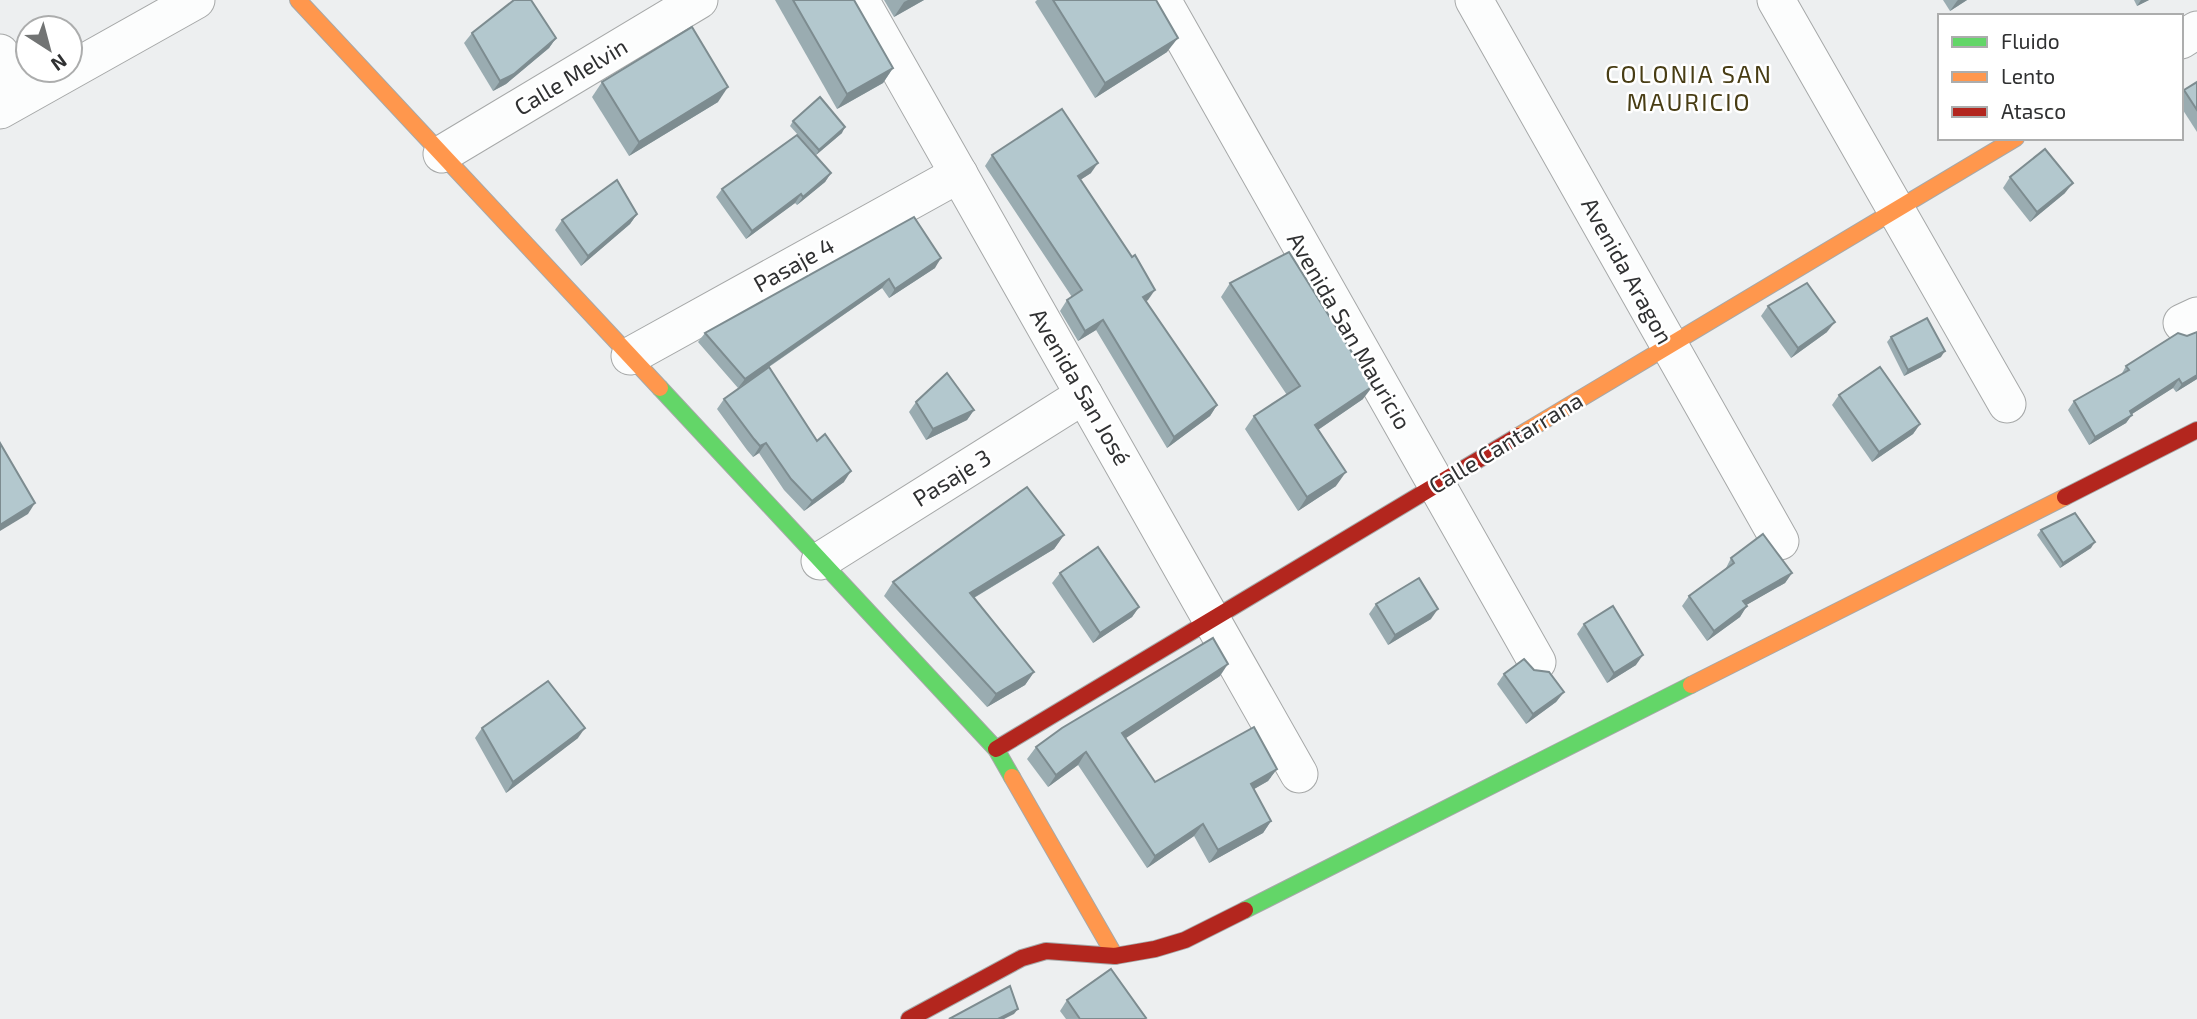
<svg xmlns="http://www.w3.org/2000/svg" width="2197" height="1019" viewBox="0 0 2197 1019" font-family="'Exo 2',sans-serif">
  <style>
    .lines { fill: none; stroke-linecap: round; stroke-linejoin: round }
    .street-casing { stroke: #a6a8a8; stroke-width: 39 }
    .fast-casing { stroke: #a6a8a8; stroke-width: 18 }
    .slow-casing { stroke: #a6a8a8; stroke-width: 18 }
    .jam-casing { stroke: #a6a8a8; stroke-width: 18 }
    .street { stroke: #fcfdfd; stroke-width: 37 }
    .fast { stroke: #63d668; stroke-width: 16 }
    .slow { stroke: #ff974d; stroke-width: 16 }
    .jam { stroke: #b3261e; stroke-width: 16 }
    .wall { fill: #9aacb1 }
    .shaded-wall { fill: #7d8c90 }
    .building { fill: #b3c8ce; stroke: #7d8c90; stroke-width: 2 }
    .labels { text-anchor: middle; stroke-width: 5; stroke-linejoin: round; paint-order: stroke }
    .street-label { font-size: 23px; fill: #303132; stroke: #fff }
    .neighbourhood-label { font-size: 24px; letter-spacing: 2px; fill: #483d14; stroke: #fff }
  </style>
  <rect width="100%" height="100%" fill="#edeff0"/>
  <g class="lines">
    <g class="street-casing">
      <g id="street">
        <polyline points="860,0 1299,774"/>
        <polyline points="1162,0 1537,662"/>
        <polyline points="1474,0 1780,541"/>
        <polyline points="1776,0 2007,404"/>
        <polyline points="2181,40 2197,30"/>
        <polyline points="0,53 22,97"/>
        <polyline points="0,110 196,0"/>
        <polyline points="442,154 699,0"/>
        <polyline points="2182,323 2197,316"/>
        <polyline points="630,356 959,174"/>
        <polyline points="820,561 1084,395"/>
      </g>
    </g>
    <g class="fast-casing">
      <g id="fast">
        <polyline points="660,388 996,749 1012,777"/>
        <polyline points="1245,910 1691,685"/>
      </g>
    </g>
    <g class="slow-casing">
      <g id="slow">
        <polyline points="298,0 660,388"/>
        <polyline points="1518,436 2016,138"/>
        <polyline points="1691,685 2065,497"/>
        <polyline points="1012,777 1115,956"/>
      </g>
    </g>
    <g class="jam-casing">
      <g id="jam">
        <polyline points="2065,497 2197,430"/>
        <polyline points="996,749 1518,436"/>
        <polyline points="909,1019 1022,958 1046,951 1115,956 1155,949 1185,940 1245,910"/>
      </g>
    </g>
    <use href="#street" class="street"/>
    <use href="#fast" class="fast"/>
    <use href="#slow" class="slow"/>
    <use href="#jam" class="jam"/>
  </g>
  <g class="wall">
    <polygon points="775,0 854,0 893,68 883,83 837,109"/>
    <polygon points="884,0 924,0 894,17"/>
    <polygon points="1037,0 1156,0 1167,52 1095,98 1035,2"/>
    <polygon points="1943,0 1967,0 1950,11"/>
    <polygon points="2134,0 2149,0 2137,6"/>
    <polygon points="472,33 556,38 549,48 506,84 493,91 464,43"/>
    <polygon points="602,82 718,102 629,156 592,97"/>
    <polygon points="2197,82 2197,132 2181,107 2181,94 2184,90"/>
    <polygon points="793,121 842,133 816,155 790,126"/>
    <polygon points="992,155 1091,173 1080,180 1148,300 1146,301 1217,405 1210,416 1167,448 1096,330 1078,341 1060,311 1067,300 1072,297 985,166"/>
    <polygon points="831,173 825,182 797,205 795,203 746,239 716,197 722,189"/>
    <polygon points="2010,177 2065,193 2030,222 2003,188"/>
    <polygon points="637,214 630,224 581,266 555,230 562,220"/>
    <polygon points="914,217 935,268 889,298 882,288 769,367 844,482 804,511 784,490 759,453 753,457 747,450 717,409 724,399 765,370 738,388 698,342 705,333"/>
    <polygon points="1230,283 1363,399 1318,430 1336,486 1298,511 1245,429 1254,416 1287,395 1221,297"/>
    <polygon points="1768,306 1827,332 1791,358 1761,316"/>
    <polygon points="1891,337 1941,357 1904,376 1887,342"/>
    <polygon points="2126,366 2197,379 2176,392 2173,388 2132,414 2126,423 2089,445 2068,410 2074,401 2121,375"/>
    <polygon points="1839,395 1920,424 1913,434 1872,462 1832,405"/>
    <polygon points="916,402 974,410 967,420 926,440 909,412"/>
    <polygon points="2041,530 2091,548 2060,568 2037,535"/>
    <polygon points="1064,535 1054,549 974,598 1034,672 1025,685 987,707 884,596 893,582"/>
    <polygon points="1731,558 1792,573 1785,583 1746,605 1740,617 1707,641 1682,606 1689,596 1725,570"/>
    <polygon points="1060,573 1139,607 1132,617 1093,643 1052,583"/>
    <polygon points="1376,604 1431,619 1388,645 1369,614"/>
    <polygon points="1584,624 1636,665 1607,683 1577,634"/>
    <polygon points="1534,670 1564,692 1556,702 1526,724 1497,684 1504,674"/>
    <polygon points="1220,676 1125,738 1155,782 1277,769 1268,781 1254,789 1271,821 1263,833 1209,863 1194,836 1147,868 1078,765 1048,787 1027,759 1036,747"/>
    <polygon points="482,728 578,738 506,793 475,738"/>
    <polygon points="1067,1000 1146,1018 1146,1019 1066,1019 1060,1011"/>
  </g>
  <g class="shaded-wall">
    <polygon points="908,0 924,0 894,17 904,2"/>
    <polygon points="1958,0 1967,0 1950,11 1957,1"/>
    <polygon points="2141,0 2149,0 2137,6"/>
    <polygon points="556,38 549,48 506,84 493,91 500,81"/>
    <polygon points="1178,38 1167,52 1095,98 1105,83"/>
    <polygon points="893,68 883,83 837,109 847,94"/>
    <polygon points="728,87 718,102 629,156 639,142"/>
    <polygon points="845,127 842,133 816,155 819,150"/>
    <polygon points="1098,163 1091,173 1071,186 1078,176"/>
    <polygon points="831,173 825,182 797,205 803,197"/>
    <polygon points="2073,183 2065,193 2030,222 2037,212"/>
    <polygon points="801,194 795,203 746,239 752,231"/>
    <polygon points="637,214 630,224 581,266 588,256"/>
    <polygon points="941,258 935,268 889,298 895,289"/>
    <polygon points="889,279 882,288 738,388 745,379"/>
    <polygon points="1155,290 1148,300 1135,307 1143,297"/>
    <polygon points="1103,320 1096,330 1078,341 1085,331"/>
    <polygon points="1835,322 1827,332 1791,358 1798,348"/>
    <polygon points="1945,351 1941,357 1904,376 1908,370"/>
    <polygon points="2197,375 2197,379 2176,392 2182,384"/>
    <polygon points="2179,379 2173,388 2124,419 2130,411"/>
    <polygon points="1373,386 1363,399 1306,438 1315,425"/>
    <polygon points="1217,405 1210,416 1167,448 1174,437"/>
    <polygon points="974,410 967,420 926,440 933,429"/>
    <polygon points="2132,415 2126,423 2089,445 2095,437"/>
    <polygon points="1920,424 1913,434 1872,462 1879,452"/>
    <polygon points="766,443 759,453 753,457 760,446"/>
    <polygon points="851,471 844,482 804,511 812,501"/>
    <polygon points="1346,472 1336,486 1298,511 1307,497"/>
    <polygon points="35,503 28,514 0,531 0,525"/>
    <polygon points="1064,535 1054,549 960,606 970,593"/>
    <polygon points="2095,542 2091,548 2060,568 2063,563"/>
    <polygon points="1792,573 1785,583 1736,611 1743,601"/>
    <polygon points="1747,606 1740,617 1707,641 1714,631"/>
    <polygon points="1139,607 1132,617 1093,643 1100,633"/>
    <polygon points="1438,609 1431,619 1388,645 1395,635"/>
    <polygon points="1643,655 1636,665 1607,683 1614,673"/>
    <polygon points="1228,664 1220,676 1114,746 1122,733"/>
    <polygon points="1034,672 1025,685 987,707 996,694"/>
    <polygon points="1564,692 1556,702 1526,724 1533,714"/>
    <polygon points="585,728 578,738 506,793 513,782"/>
    <polygon points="1086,752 1078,765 1048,787 1056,775"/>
    <polygon points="1277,769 1268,781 1242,796 1251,784"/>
    <polygon points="1271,821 1263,833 1209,863 1218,850"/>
    <polygon points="1203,824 1194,836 1147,868 1155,856"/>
    <polygon points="1018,1009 1014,1014 1004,1019 998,1019"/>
  </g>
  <g class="building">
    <polygon points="514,0 531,0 556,38 514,74 500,81 472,33"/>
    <polygon points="793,0 854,0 893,68 847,94"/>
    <polygon points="1053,0 1156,0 1178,38 1105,83"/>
    <polygon points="692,27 728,87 639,142 602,82"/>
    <polygon points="2197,82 2197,110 2184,90"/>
    <polygon points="820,97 845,127 819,150 793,121"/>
    <polygon points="1062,109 1098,163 1078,176 1132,257 1135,255 1155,290 1143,297 1217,405 1174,437 1103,320 1085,331 1067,300 1082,290 992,155"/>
    <polygon points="797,135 831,173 803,197 801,194 752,231 722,189"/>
    <polygon points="2045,149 2073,183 2037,212 2010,177"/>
    <polygon points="617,180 637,214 588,256 562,220"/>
    <polygon points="914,217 941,258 895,289 889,279 745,379 705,333"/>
    <polygon points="1289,252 1373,386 1315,425 1346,472 1307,497 1254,416 1300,386 1230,283"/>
    <polygon points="1807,283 1835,322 1798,348 1768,306"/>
    <polygon points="1927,318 1945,351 1908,370 1891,337"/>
    <polygon points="2197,332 2197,375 2182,384 2179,379 2130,411 2132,415 2095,437 2074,401 2129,370 2126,366 2178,333 2187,336"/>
    <polygon points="769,367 817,441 825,434 851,471 812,501 791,479 766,443 760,446 754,439 724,399"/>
    <polygon points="1880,367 1920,424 1879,452 1839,395"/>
    <polygon points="947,373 974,410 933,429 916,402"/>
    <polygon points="0,443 35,503 0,525"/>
    <polygon points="1027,487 1064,535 970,593 1034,672 996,694 893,582"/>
    <polygon points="2075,513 2095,542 2063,563 2041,530"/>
    <polygon points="1763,534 1792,573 1743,601 1747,606 1714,631 1689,596 1734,563 1731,558"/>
    <polygon points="1098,547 1139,607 1100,633 1060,573"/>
    <polygon points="1419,578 1438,609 1395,635 1376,604"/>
    <polygon points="1613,606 1643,655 1614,673 1584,624"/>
    <polygon points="1213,638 1228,664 1122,733 1155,782 1254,727 1277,769 1251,784 1271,821 1218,850 1203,824 1155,856 1086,752 1056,775 1036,747 1062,728"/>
    <polygon points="1524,659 1534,670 1549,672 1564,692 1533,714 1504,674"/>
    <polygon points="548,681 585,728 513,782 482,728"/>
    <polygon points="1111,969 1146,1018 1144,1019 1080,1019 1067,1000"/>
    <polygon points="1010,986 1018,1009 998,1019 949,1019"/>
  </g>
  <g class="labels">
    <g class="street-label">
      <text transform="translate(571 77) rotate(-31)" y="8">Calle Melvin</text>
      <text transform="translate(794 265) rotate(-29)" y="8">Pasaje 4</text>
      <text transform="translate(1627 271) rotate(61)" y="8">Avenida Aragon</text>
      <text transform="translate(1349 331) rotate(60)" y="8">Avenida San Mauricio</text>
      <text transform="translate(1080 387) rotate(60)" y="8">Avenida San José</text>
      <text transform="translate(1506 443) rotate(-31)" y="8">Calle Cantarrana</text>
      <text transform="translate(952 478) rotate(-32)" y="8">Pasaje 3</text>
    </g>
    <g class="neighbourhood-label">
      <text x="1689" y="83">COLONIA SAN<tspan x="1689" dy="28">MAURICIO</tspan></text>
    </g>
  </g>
  <rect x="1938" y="14" width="245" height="126" fill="#ffffff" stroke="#acadad" stroke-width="2"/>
  <rect x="1952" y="37" width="35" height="10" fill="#63d668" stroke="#acadad" stroke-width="2"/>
  <text x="2001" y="49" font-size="21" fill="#303132">Fluido</text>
  <rect x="1952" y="72" width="35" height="10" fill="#ff974d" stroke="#acadad" stroke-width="2"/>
  <text x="2001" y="84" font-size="21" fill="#303132">Lento</text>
  <rect x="1952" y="107" width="35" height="10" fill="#b3261e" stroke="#acadad" stroke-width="2"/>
  <text x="2001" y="119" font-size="21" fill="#303132">Atasco</text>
  <g transform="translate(49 49) rotate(144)"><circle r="33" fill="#ffffff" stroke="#acadad" stroke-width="2"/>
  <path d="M0-5L12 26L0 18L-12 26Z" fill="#727474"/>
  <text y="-10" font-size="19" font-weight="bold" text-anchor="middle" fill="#303132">N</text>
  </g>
</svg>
